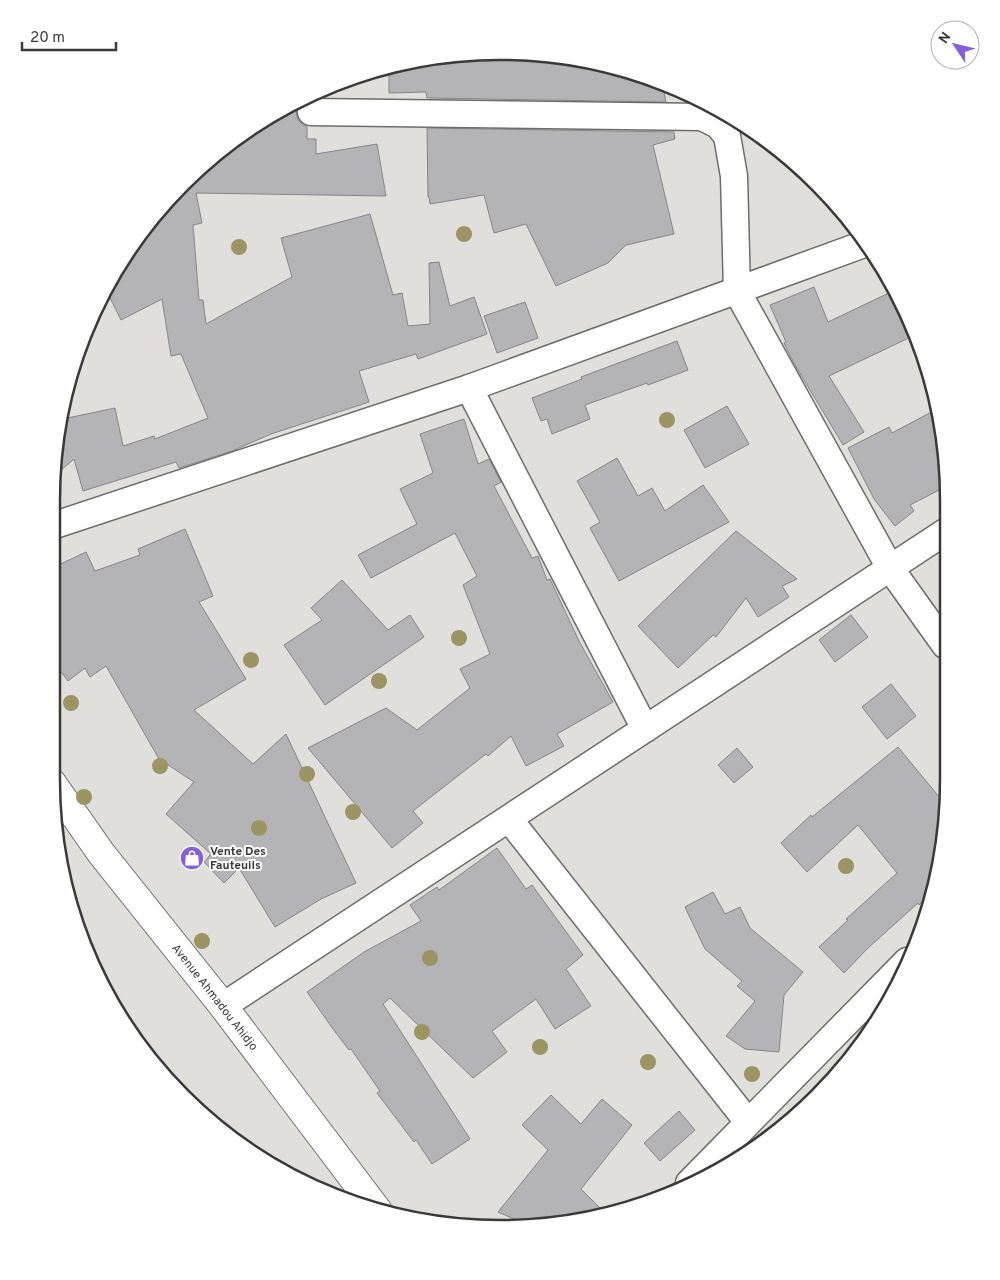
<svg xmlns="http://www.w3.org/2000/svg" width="1000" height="1280" viewBox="0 0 1000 1280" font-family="Overpass,sans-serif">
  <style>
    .building { fill: #b4b4b7; stroke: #868589 }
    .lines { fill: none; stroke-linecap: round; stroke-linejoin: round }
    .minor-casing { stroke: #6d6d69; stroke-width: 29 }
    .secondary-casing { stroke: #6d6d69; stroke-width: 30 }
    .minor { stroke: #fff; stroke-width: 26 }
    .secondary { stroke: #fff; stroke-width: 28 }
    .tree { fill: #9b9463 }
    .labels { text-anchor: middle; stroke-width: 4; stroke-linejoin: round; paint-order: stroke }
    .poi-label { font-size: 12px; font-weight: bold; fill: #3b3a39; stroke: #fff; text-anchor: start }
    .street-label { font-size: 12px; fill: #3b3a39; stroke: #fff }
    .rim { fill: none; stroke: #3b3a39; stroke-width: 2.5 }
  </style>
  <rect width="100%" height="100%" fill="#e0dfdb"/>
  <g class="building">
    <polygon points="500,51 588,60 662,82 666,102 427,98 426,92 389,93 389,67 408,61 433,61 433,58"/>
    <polygon points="309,96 309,98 303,99 298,104 296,112 298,120 303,125 307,126 307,139 316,139 316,154 377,144 386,196 196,193 202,223 193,225 199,300 203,300 206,324 292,277 281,238 370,214 393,295 402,293 408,326 430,324 429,263 439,262 450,306 474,297 487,334 418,359 416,354 359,371 369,402 271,434 232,451 179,468 176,462 83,491 74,459 52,478 63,419 115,408 123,446 154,436 155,439 208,418 181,354 171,356 162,299 121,320 108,294 144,227 251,127"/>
    <polygon points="427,128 674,132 675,139 653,145 674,234 626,245 608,263 556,286 526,224 494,233 484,195 430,204 429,197 428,197"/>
    <polygon points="814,287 828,322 893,291 915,335 829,376 864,432 843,445 795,365 784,343 786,342 770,305"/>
    <polygon points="525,302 538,338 497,353 484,316"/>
    <polygon points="677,341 688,370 648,385 647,383 585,405 590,419 552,434 547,419 541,421 532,398 582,379 581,377"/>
    <polygon points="727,406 749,444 705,468 684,430"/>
    <polygon points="937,409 945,442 945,487 910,505 914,511 895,526 874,499 848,448 889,427 892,433"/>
    <polygon points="464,419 478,464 489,459 501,482 494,486 532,558 538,556 547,580 550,579 579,641 613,702 557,734 564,746 526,766 511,736 488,756 486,754 413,811 423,823 392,848 308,748 386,708 417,730 470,688 460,669 490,654 463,585 477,576 455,533 371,578 358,555 417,524 400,489 433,473 420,434"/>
    <polygon points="617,458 638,496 652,488 665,511 703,485 729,522 619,581 590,528 600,522 577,481"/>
    <polygon points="185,529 213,596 199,602 246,679 194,710 253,764 286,734 356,883 321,899 275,927 239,868 224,883 204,862 211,854 166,814 194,782 159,759 106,666 90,677 85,668 68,681 52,660 52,568 86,552 95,571 140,555 138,549"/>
    <polygon points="736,531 797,579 782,586 789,597 758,617 746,598 716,637 713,635 678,668 638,626"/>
    <polygon points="342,580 388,630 410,615 424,637 325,705 284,645 322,620 311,608"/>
    <polygon points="851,615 868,637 835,662 819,640"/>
    <polygon points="891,684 916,716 887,739 862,707"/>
    <polygon points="898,747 945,804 945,839 933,891 919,905 918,903 867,949 844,973 819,947 848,920 846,919 897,873 858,825 807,872 781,843 811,815 812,817"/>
    <polygon points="737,748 753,767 734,783 718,765"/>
    <polygon points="497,848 526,889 532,885 583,955 566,969 591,1006 555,1029 536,999 492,1031 507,1052 473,1078 390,998 383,1004 470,1139 432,1164 416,1140 414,1142 377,1093 380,1091 351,1049 349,1050 333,1029 307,992 364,952 421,921 410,905 437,887 439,890"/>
    <polygon points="713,892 725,914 740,907 750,928 803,972 784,995 779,1052 745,1049 726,1036 755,1001 737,986 742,981 705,949 685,907"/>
    <polygon points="551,1095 581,1124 602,1099 632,1125 581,1189 604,1212 526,1224 498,1212 548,1150 522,1125"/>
    <polygon points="679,1111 695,1130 660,1161 644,1143"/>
  </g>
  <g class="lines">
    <g class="minor-casing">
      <g id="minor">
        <polyline points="311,112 702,117 718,125 727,136 734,176 737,291 890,568 945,645"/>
        <polyline points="469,388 645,729"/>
        <polyline points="52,526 469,388 867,243"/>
        <polyline points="509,819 748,1122"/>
        <polyline points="223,1006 945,532"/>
        <polyline points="689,1183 907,961"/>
      </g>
    </g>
    <g class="secondary-casing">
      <polyline id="secondary" points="52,783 101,853 223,1006 378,1211"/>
    </g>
    <use href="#minor" class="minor"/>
    <use href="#secondary" class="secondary"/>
  </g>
  <g class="tree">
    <circle cx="464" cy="234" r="8"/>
    <circle cx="239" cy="247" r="8"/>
    <circle cx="667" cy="420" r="8"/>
    <circle cx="459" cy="638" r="8"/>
    <circle cx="251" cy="660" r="8"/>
    <circle cx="379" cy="681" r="8"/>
    <circle cx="71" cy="703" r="8"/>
    <circle cx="160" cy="766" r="8"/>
    <circle cx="307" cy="774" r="8"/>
    <circle cx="84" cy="797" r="8"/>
    <circle cx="353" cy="812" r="8"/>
    <circle cx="259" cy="828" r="8"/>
    <circle cx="846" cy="866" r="8"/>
    <circle cx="202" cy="941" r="8"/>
    <circle cx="430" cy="958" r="8"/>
    <circle cx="422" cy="1032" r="8"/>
    <circle cx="540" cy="1047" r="8"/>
    <circle cx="648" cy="1062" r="8"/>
    <circle cx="752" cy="1074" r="8"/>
  </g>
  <defs>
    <g id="shop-disc" transform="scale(1.25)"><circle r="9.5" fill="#8460db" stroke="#fff"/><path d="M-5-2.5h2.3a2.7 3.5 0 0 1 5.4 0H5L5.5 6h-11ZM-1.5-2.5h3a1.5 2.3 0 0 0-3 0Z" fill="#fff"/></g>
  </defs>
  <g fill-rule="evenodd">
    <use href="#shop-disc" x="192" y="858"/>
  </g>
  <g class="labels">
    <g class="poi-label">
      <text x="210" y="855">Vente Des<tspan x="210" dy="14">Fauteuils</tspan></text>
    </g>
    <g class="street-label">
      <text transform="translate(215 997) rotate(52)" y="4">Avenue Ahmadou Ahidjo</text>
    </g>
  </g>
  <path d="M0 0H1000V1280H0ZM500 60H500A440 440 0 0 1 940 500V780A440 440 0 0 1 500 1220H500A440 440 0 0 1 60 780V500A440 440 0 0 1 500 60Z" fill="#fff" fill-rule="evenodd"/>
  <path class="rim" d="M500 60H500A440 440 0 0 1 940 500V780A440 440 0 0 1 500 1220H500A440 440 0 0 1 60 780V500A440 440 0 0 1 500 60Z"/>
  <g transform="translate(955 45) rotate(305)"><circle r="24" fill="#ffffff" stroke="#b1b0b0"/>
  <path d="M0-4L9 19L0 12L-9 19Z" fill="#8460db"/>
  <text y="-8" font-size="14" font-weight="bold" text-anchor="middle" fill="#3b3a39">N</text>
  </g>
  <path d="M22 42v8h94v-8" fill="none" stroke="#3b3a39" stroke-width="2.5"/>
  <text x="30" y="42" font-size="15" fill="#3b3a39" stroke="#ffffff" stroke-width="4" paint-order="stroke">20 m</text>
</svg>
